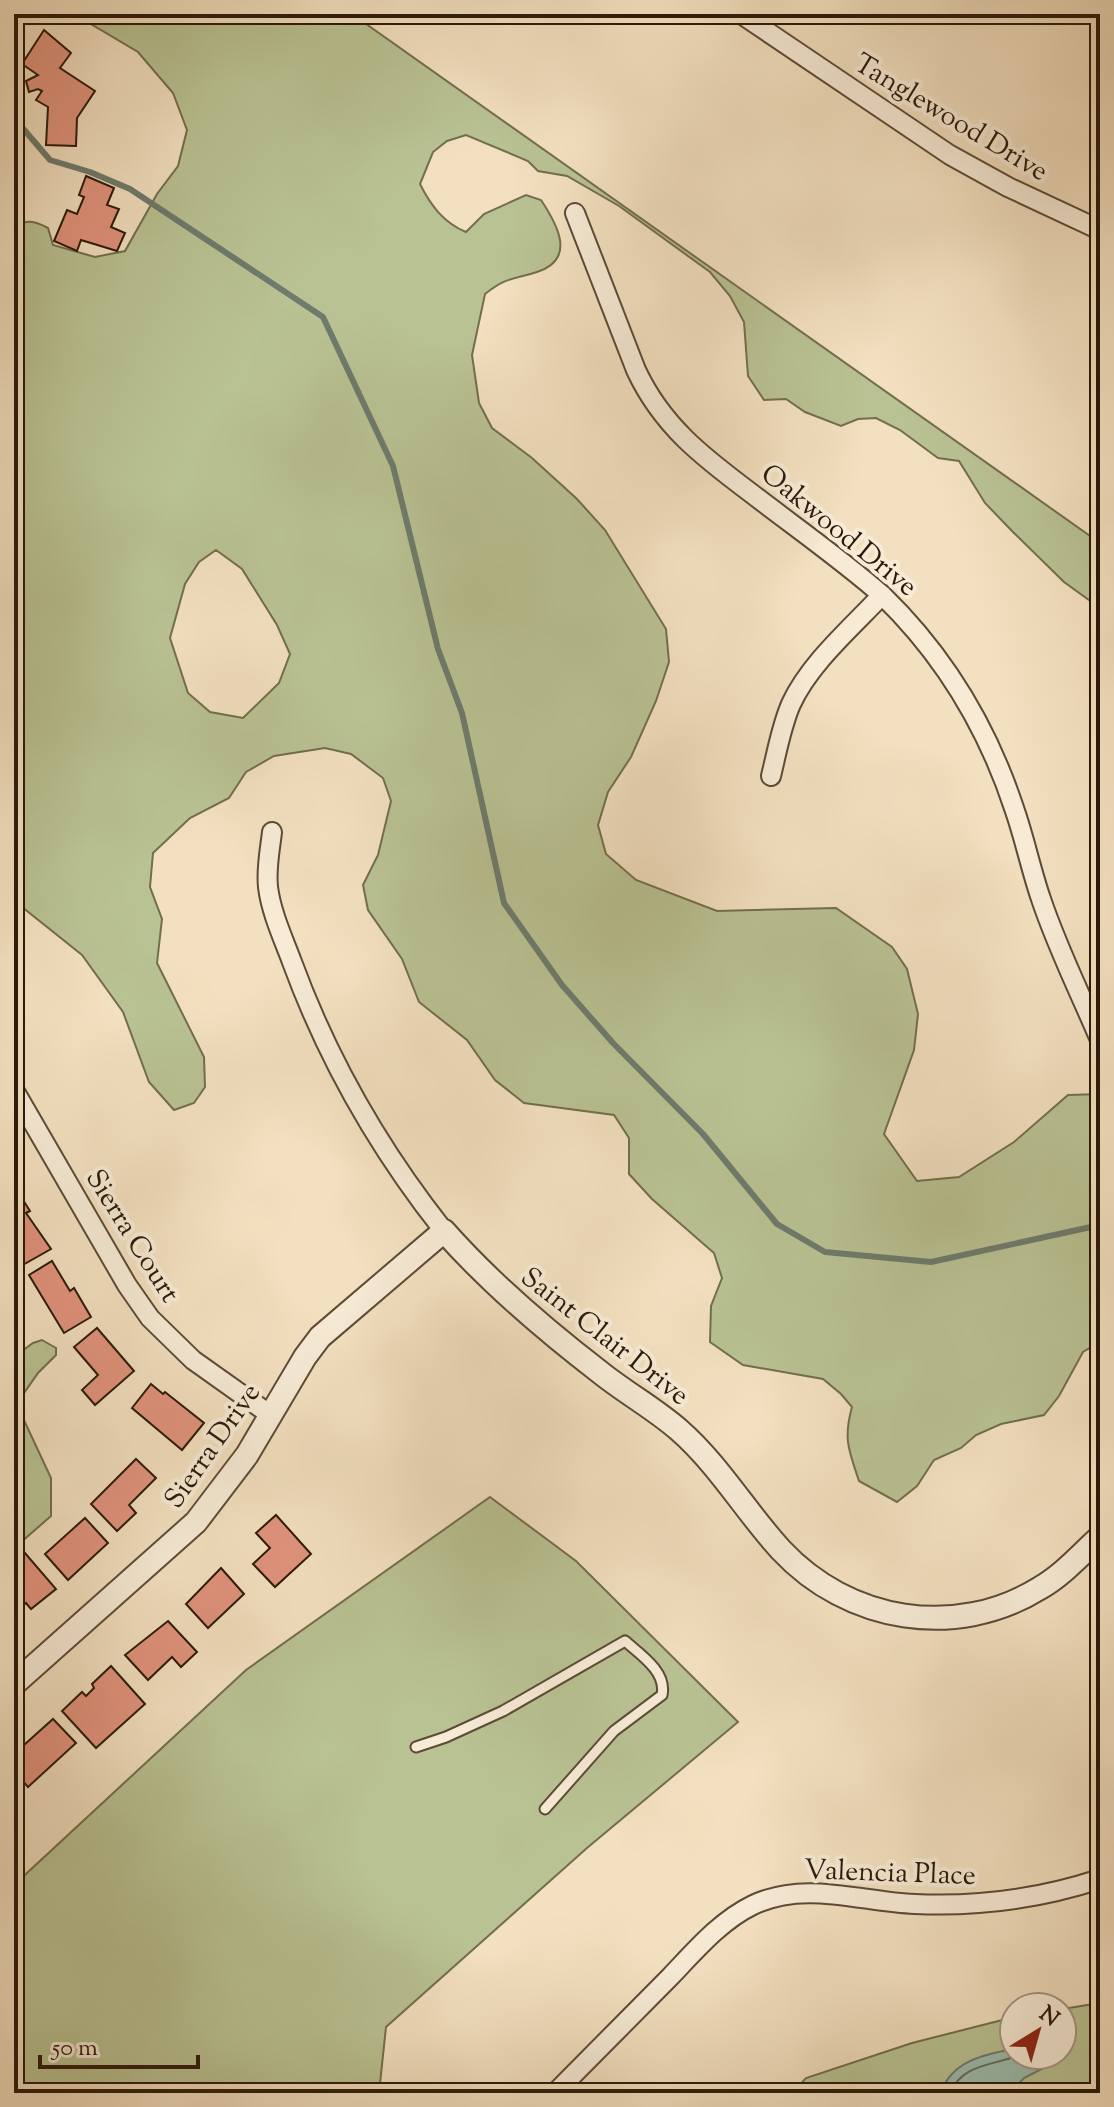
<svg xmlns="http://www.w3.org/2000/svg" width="1114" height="2107" viewBox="0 0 1114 2107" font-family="'Sorts Mill Goudy',serif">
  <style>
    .green { fill: #b9c293; stroke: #726e4e; stroke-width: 2; fill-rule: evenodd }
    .water { fill: #9bbdb0; stroke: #6e7b6d; stroke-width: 2 }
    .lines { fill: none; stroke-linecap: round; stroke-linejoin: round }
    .shore { stroke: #626b5c; stroke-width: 2 }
    .stream { stroke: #6e7b6d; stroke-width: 6 }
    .building { fill: #e1937d; stroke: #2a1909; stroke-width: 2 }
    .service-casing { stroke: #5c4b37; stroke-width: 13 }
    .minor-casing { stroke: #5c4b37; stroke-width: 22 }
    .tertiary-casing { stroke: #5c4b37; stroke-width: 26 }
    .service { stroke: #f7ebd6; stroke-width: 9 }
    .minor { stroke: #f7ebd6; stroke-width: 18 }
    .tertiary { stroke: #f7ebd6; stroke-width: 22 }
    .labels { text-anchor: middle; stroke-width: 8; stroke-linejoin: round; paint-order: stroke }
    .street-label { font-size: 28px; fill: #2a1909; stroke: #f7ebd6 }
  </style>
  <rect width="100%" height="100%" fill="#f3e0c0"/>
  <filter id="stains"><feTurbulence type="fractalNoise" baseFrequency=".0025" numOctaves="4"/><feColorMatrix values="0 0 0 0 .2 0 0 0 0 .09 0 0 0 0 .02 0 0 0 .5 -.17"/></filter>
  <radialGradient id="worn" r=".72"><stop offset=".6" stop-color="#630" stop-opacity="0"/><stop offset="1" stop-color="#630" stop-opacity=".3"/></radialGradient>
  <g class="green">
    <path d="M74,14H352L1100,543V608L1064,582L1013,532L985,503L959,461L938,458L900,430L876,418L858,419L841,426L805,412L786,399L764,400L748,376L744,322L730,296L710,272L619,206L567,176L538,171L528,161L466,135L447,141L433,152L420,184C431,206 444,223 466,232L484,214L526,195L541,200C557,224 577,259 537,272C513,280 508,276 485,294L472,355L479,403L492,428L532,458L577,499L605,530L666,629L669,662L656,701L631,757L608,792L598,825L606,854L636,880L717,911L836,908L892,947L907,969L918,1014L914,1050L884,1134L917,1181L959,1177L1014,1142L1068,1095L1100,1094V1342L1083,1352L1059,1396L1044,1415L1001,1424L976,1435L961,1448L934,1460L917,1486L897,1502L859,1481C849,1451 843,1439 852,1407L841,1394L823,1379L743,1365L710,1342L711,1306L722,1278L714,1253L652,1199L629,1174V1138L614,1115L524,1103L495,1080L467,1040L419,1002L402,959L368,910L363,885L378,855L391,801L383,778L351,754L325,748L274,756L246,772L229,798L190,818L153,853L150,887L162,919L157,963L204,1057L205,1087L194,1103L174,1110L149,1082L123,1012L82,955L22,907L14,906V229C25,218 35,221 48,228L53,245L95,257L125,251L157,194L178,166L187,130L173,93L138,52ZM216,550L242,569L277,625L290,654L279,683L243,718L210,712L188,693L170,638L185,584L199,562Z"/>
    <polygon points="42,1340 56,1348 56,1355 38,1373 20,1399 22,1416 51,1478 51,1516 20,1543 14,1544 14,1357 33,1343"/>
    <polygon points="490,1497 576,1561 738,1722 587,1848 386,2027 379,2093 14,2093 14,1885 246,1670"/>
    <polygon points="1100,2003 1100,2093 792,2093 806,2078 912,2043 1014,2017 1014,2055 1062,2055 1062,2009"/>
  </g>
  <path class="water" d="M1014,2049V2055H1054L1053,2063L1024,2078L1010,2093H941C951,2061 985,2054 1014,2049Z"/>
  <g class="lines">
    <path class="shore" d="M950,2093C963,2063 993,2066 1019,2055"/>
    <polyline class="stream" points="14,118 50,160 90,172 130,189 323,317 393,466 438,649 462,713 504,903 562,985 613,1043 703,1134 777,1224 825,1252 931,1262 1100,1225"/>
  </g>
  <g class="building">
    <polygon points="44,30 71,53 60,68 95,91 77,118 76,146 46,145 48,107 36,100 42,91 38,89 29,92 26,81 38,75 22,64"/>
    <polygon points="86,176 114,188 107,205 119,209 111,227 125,233 117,251 81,240 77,251 54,241 67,210 77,214 84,197 79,195"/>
    <polygon points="18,1192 30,1211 26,1213 51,1249 21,1266 14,1254 14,1195"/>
    <polygon points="52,1261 70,1291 74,1288 91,1317 64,1333 29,1275"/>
    <polygon points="97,1328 134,1371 95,1405 82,1390 98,1375 74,1347"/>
    <polygon points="151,1384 163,1394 165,1392 204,1423 182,1450 132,1408"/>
    <polygon points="136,1459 156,1478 129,1505 136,1513 117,1531 91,1504"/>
    <polygon points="276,1515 311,1554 275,1587 253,1564 270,1548 256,1533"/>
    <polygon points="85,1518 108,1543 68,1580 45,1554"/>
    <polygon points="18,1545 56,1589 31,1609 26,1603 14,1614 14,1548"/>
    <polygon points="221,1568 244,1594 208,1628 186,1604"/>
    <polygon points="168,1621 197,1652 181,1667 172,1657 148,1680 125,1655"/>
    <polygon points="111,1666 145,1704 96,1748 62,1711 82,1692 86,1696 94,1688 92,1684"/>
    <polygon points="53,1719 76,1743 28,1787 14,1771 14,1754"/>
  </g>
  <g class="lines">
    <g class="service-casing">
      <path id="service" d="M416,1747L446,1737L503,1711L625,1641C641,1655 667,1672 662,1695L614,1731L545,1809"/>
    </g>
    <g class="minor-casing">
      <g id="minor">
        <polyline points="741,14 950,155 1008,187 1100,230"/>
        <path d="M575,213L636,370C662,426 703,457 751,493C795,527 841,559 882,595C945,656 988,728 1015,811C1025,840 1031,870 1041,899C1057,947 1080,993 1100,1040"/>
        <path d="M771,776C777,752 781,727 791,704C810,663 851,628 882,595"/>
        <path d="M272,832C270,850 266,868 268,887C271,912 283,938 292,962C328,1060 379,1149 444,1231"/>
        <polyline points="14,1090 127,1285 150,1318 193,1360 272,1416"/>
        <path d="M559,2089C596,2052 633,2014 670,1977C695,1951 720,1921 753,1905C805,1880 861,1902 915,1904C979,1907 1039,1899 1100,1879"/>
      </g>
    </g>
    <g class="tertiary-casing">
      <path id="tertiary" d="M14,1684L196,1522L247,1455L305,1357L320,1337L444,1231C491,1284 545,1330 601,1373C626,1393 655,1409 679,1430C719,1465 746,1512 781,1550C848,1622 956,1640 1040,1588C1063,1575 1081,1554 1100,1537"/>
    </g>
    <use href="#service" class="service"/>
    <use href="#minor" class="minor"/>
    <use href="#tertiary" class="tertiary"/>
  </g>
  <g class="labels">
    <g class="street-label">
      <text transform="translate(952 116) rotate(31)" y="10">Tanglewood Drive</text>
      <text transform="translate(840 529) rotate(39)" y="10">Oakwood Drive</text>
      <text transform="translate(134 1235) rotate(58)" y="10">Sierra Court</text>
      <text transform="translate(606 1335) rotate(38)" y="10">Saint Clair Drive</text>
      <text transform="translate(211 1445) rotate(-55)" y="10">Sierra Drive</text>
      <text transform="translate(890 1871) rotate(2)" y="10">Valencia Place</text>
    </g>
  </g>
  <rect width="1114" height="2107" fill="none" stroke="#f3e0c0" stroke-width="48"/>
  <rect x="16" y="16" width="1082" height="2075" fill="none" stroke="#2a1909" stroke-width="4"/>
  <rect x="24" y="24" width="1066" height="2059" fill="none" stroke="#2a1909" stroke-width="2"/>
  <g transform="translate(1038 2031) rotate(37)"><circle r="38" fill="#f7ebd6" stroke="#a59784" stroke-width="2"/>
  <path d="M0-6L14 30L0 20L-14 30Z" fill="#8f2418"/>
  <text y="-12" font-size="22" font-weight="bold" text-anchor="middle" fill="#2a1909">N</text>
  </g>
  <path d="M40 2055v12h158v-12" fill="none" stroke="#2a1909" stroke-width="4"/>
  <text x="52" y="2055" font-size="24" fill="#2a1909" stroke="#f7ebd6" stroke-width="6" paint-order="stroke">50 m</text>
  <rect width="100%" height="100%" filter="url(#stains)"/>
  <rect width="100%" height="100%" fill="url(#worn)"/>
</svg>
